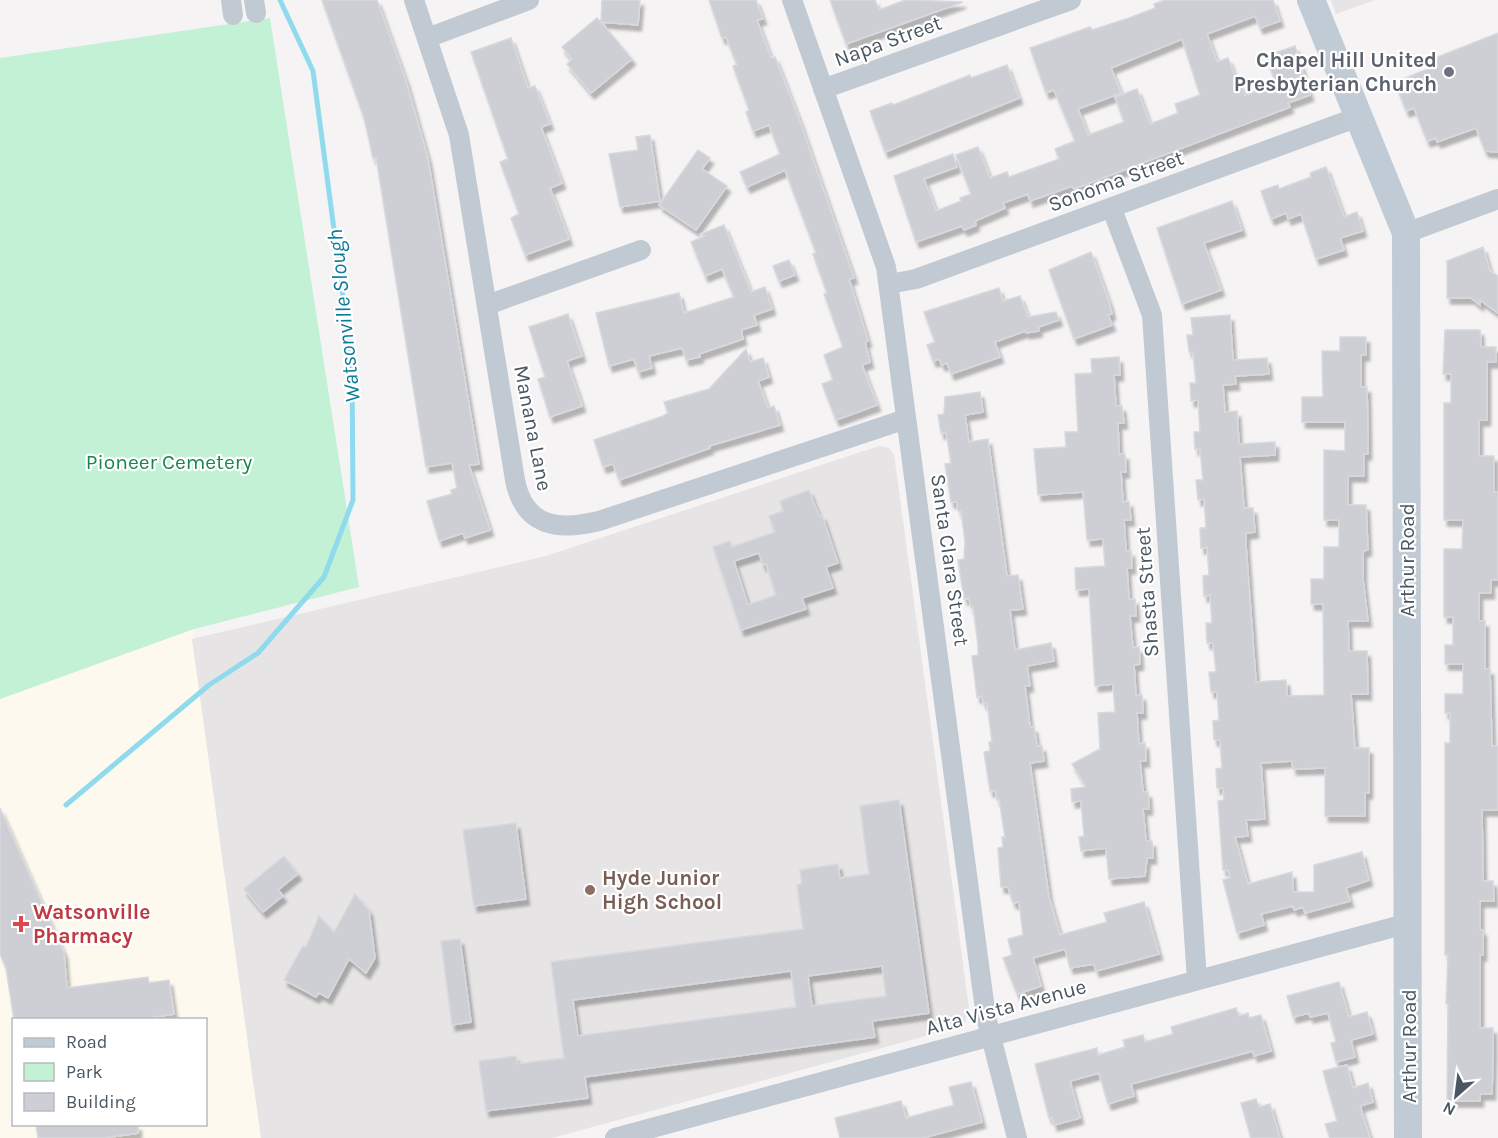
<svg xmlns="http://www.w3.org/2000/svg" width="1498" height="1138" viewBox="0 0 1498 1138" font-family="Karla,sans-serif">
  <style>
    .commercial { fill: #fdf9ef; fill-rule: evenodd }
    .education { fill: #e6e4e5 }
    .green { fill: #c3f1d5 }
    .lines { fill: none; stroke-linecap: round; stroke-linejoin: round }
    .stream { stroke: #90daee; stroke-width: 5 }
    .building { fill: #cdcfd5; stroke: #d7d9de; stroke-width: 1.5; fill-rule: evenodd; filter: url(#shadow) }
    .street { stroke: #c1cad2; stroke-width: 20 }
    .secondary { stroke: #c1cbd6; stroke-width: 28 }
    .worship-dot { fill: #6b7280; stroke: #fff; stroke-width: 2 }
    .education-dot { fill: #8d6e63; stroke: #fff; stroke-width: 2 }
    .health-dot { fill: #e0444e; stroke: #fff; stroke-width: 2 }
    .labels { text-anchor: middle; stroke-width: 4.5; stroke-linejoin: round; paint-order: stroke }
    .street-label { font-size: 21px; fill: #4a5661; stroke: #fff }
    .worship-label { font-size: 21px; font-weight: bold; fill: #5b616d; stroke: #fff; text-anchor: end }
    .park-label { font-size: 21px; fill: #17864f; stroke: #fff }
    .education-label { font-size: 21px; font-weight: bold; fill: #785e54; stroke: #fff; text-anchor: start }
    .health-label { font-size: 21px; font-weight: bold; fill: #be3a42; stroke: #fff; text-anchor: start }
    .water-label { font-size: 22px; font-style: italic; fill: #0c7c9b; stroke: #fff }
  </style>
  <defs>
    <filter id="shadow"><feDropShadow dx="3.5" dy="6" stdDeviation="1.5" flood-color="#0004"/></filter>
  </defs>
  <rect width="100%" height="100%" fill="#f5f3f3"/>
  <path class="commercial" d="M194,629L192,639L261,1138H0V699ZM14,1020H206V1124H14Z"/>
  <g class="education">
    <polygon points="1331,0 1375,0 1336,14"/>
    <polygon points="879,446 889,448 894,454 969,1008 965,1022 955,1028 552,1138 261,1138 192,639 546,556"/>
  </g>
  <polygon class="green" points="270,18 359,587 194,629 0,699 0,58"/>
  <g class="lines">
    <polyline class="stream" points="66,805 209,685 258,653 324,577 353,500 352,365 313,71 280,0"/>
  </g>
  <g class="building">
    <polygon points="322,0 377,0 406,81 428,159 479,464 469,465 490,530 465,538 463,533 439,541 427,501 452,494 451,490 457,488 452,463 426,467 376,157 373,158 364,118"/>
    <polygon points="602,0 640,0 638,25 601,22 632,59 591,93 567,64 572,59 562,47 597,18 601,22"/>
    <polygon points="709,0 756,0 763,19 757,20 771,58 775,57 799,119 854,278 849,279 868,341 865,342 870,362 862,365 877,405 836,420 822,384 833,380 824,355 843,347 824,294 827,293 813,254 816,253 785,170 747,187 740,172 780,154 769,125 753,131 746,112 749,110 733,66 737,65 726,37 722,38"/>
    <polygon points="830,0 875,0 879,10 905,0 963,2 846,44"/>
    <path d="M1165,0H1273L1280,21L1260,28L1255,16L1207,34L1217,62L1228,58L1238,84H1241L1245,95L1276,84L1266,56L1295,46L1310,95L1288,103L1290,107L1074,189L1072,186L1030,201L1028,194L1003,203L1005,208L975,221L976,225L964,230L962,226L916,242L894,176L953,154L957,167L924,179L936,211L961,201L960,198L971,194L956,155L978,147L990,178L1007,172L1009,177L1059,159L1055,149L1075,141L1054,90L1046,93L1030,48L1090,27L1092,30L1129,18L1155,8L1154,4ZM1182,39L1200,95L1175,104L1178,113L1150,124L1137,89L1115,97L1124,122L1088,135L1078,109L1121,93L1111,68Z"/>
    <polygon points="1498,33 1498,152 1485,151 1476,128 1437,142 1436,138 1427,141 1414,108 1406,111 1395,82 1433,67 1430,60"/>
    <polygon points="511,38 528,88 535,86 550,124 541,127 562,183 550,188 569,239 525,255 511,218 519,214 500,162 508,159 471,52"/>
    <polygon points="1007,65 1019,98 885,152 870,111 892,103 893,105 970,75 971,78"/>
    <polygon points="650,135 660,201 620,207 609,154 638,150 636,137"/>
    <polygon points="698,150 710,158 702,169 727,186 696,230 659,205"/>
    <polygon points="1326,167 1344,217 1357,212 1363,231 1340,238 1344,250 1316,259 1301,214 1288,219 1286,213 1271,219 1261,191 1278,185 1279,189 1311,177 1310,173"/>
    <polygon points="1232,201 1242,230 1204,243 1221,290 1182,304 1157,228"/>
    <polygon points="724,225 751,292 765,287 772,309 754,315 757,325 741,330 743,339 699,354 700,357 686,360 682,348 649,356 652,368 638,372 634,359 609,366 596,313 679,293 684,313 734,297 722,269 705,276 691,242 705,236 701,234"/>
    <polygon points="1483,247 1490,271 1498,276 1498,313 1480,300 1480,305 1471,298 1447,298 1447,261"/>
    <polygon points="1091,252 1109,302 1112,314 1108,315 1112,325 1074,339 1049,270"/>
    <polygon points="789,260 795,275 779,281 773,266"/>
    <polygon points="999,288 1003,301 1020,296 1028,317 1056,312 1059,320 1038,327 1039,331 1026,333 1025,331 995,342 1000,357 951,374 947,363 942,365 939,359 933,361 927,345 935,342 924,312"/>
    <polygon points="568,314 582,356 567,361 582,406 550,417 538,379 545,377 529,327"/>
    <polygon points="1230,315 1233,360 1267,358 1269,374 1235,376 1236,384 1223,385 1225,412 1237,411 1239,444 1275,442 1275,455 1240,457 1244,508 1253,508 1255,532 1246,533 1246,545 1256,682 1286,680 1287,696 1324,695 1323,604 1311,604 1311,579 1324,579 1324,547 1339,547 1339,520 1324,520 1324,450 1345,451 1345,422 1302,422 1302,397 1323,397 1322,351 1340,351 1340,337 1366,337 1366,355 1361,355 1361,387 1367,387 1368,433 1368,454 1364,454 1364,476 1348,476 1348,505 1366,505 1368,550 1363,551 1363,579 1368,621 1348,621 1349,651 1367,651 1368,694 1351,694 1355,748 1369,748 1369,793 1365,793 1365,816 1325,816 1325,768 1293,769 1292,761 1261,763 1265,819 1246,820 1248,836 1235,837 1248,884 1292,872 1293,892 1314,892 1314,865 1362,852 1369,880 1346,888 1350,901 1305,913 1303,907 1294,910 1293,906 1261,914 1264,925 1237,933 1223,880 1230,878 1228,870 1223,870 1218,801 1224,800 1223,788 1217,788 1216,769 1222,768 1220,740 1214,740 1213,721 1219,720 1217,692 1211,692 1209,672 1216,672 1213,643 1207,643 1206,623 1212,623 1210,595 1204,596 1203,576 1209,575 1207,547 1201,548 1200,528 1206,528 1204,499 1198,500 1196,480 1203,480 1200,449 1195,449 1194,432 1200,432 1198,400 1191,401 1190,383 1196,383 1193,352 1189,352 1187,335 1193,335 1191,318"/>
    <polygon points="1445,330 1480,330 1481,347 1496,347 1496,362 1487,362 1487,420 1479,420 1479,456 1494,456 1494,492 1498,492 1498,580 1491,580 1491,593 1479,593 1479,621 1485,621 1485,669 1490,669 1492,746 1498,746 1498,810 1482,810 1483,881 1493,881 1494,901 1480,901 1480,930 1483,930 1483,955 1480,955 1480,1028 1493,1028 1493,1052 1492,1094 1480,1094 1480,1101 1447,1101 1448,1004 1446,1004 1448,955 1445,955 1445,743 1450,743 1450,713 1445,713 1445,694 1463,694 1463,664 1445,664 1445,645 1453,645 1453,617 1444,617 1444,549 1462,549 1463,520 1444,520 1444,403 1451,403 1451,374 1443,374"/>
    <polygon points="746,349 750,362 763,358 769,377 758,381 768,408 774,406 780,425 709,446 710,448 619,480 613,464 603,467 594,440 663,416 668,413 664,402 709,389"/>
    <polygon points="1119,357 1120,375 1114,375 1116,406 1122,406 1124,423 1118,423 1119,454 1125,454 1126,472 1121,472 1123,502 1129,501 1131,520 1124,520 1126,551 1131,551 1132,568 1127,568 1129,599 1135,599 1136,616 1130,616 1133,648 1139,647 1140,664 1134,665 1136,695 1142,695 1143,713 1137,713 1139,744 1145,743 1146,761 1140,761 1143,792 1148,792 1149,809 1143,809 1146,841 1152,841 1153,858 1147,858 1145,876 1109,879 1106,848 1081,851 1079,837 1084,836 1081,801 1072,802 1071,789 1086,787 1072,764 1100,749 1098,713 1115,712 1113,684 1095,686 1089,589 1076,590 1075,568 1105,566 1103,539 1087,540 1083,492 1038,495 1034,449 1066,447 1065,432 1078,432 1075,374 1092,373 1091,359"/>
    <polygon points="980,392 983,412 965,415 969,442 988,439 1007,576 1018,575 1023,609 1010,610 1015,650 1051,643 1054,661 1027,666 1030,686 1025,686 1030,727 1034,727 1037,746 1042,746 1044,761 1030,763 1049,897 1060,935 1107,922 1104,913 1144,902 1159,954 1096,971 1094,964 1070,968 1065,949 1033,958 1041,986 1017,994 1003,958 1012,955 1008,939 1023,935 1019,902 1013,903 1008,887 1001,887 998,848 1003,847 1002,837 1005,837 999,799 997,800 995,790 990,791 984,752 990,751 989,742 992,742 987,703 983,703 982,696 977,697 972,656 978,655 978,645 973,607 971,608 969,598 964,599 958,560 964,559 965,541 961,511 958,511 957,502 951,502 945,464 951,463 946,432 941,433 938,415 944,414 945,397"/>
    <path d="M809,490L819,516L822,515L838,563L826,567L833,588L802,598L806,609L741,630L713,547L730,541L732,547L775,532L769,516L783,511L780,501ZM759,553L763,565L766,564L776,595L748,605L734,561Z"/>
    <path d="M899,800L929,1013L872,1021L875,1037L585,1077L588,1098L486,1111L479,1061L516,1056L517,1064L564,1058L551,962L803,929L797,885L802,884L800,870L838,864L840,878L869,874L860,806ZM882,966L886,996L812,1006L808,976ZM791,971L796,1007L578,1036L573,1000Z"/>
    <polygon points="0,808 64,953 67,988 148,977 149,983 169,980 174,1014 154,1017 154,1020 14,1020 6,968 0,954"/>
    <polygon points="516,823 526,899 474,906 463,830"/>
    <polygon points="284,856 298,874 278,890 283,896 263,912 244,889"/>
    <polygon points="355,894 369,910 375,958 366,973 349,959 328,998 319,993 316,997 284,980 303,946 306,947 319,916 334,932"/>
    <polygon points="460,939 471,1022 452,1025 441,941"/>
    <polygon points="1339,982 1349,1017 1367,1012 1373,1034 1351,1040 1355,1057 1336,1062 1331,1043 1336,1042 1328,1013 1310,1017 1309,1013 1293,1017 1287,996"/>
    <polygon points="1236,1008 1239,1016 1248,1013 1249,1018 1261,1015 1271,1051 1254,1056 1253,1051 1131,1084 1134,1096 1108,1104 1099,1073 1070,1081 1080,1118 1054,1125 1052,1117 1049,1118 1035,1064 1097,1048 1098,1055 1125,1047 1123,1040 1143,1035 1145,1042 1173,1034 1171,1027"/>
    <polygon points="1347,1065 1353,1088 1368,1083 1373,1102 1360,1106 1370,1138 1330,1138 1325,1124 1337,1121 1323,1071"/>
    <polygon points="971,1082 982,1122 923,1138 840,1138 835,1118 901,1101 906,1118 928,1112 954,1105 949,1087"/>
    <polygon points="1256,1099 1259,1107 1270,1104 1280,1138 1251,1138 1241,1103"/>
    <polygon points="36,1125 138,1125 138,1133 104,1138 38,1138"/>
  </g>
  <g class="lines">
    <g class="street">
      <polyline points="231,0 233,15"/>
      <polyline points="254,0 256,13"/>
      <path d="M414,0L459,135L515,480C524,527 558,531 599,521L906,419"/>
      <polyline points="792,0 886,267 986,1017 1017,1138"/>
      <polyline points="427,38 529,0"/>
      <polyline points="823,89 1071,0"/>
      <polyline points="1112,209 1152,315 1197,980"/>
      <polyline points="1406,233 1498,199"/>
      <polyline points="889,284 916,279 1358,117"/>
      <polyline points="487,305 641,250"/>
      <polyline points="615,1138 1409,923"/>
    </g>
    <polyline class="secondary" points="1311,0 1406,233 1408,1138"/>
  </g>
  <circle class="worship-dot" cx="1449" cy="72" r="6"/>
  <circle class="education-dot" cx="590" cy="890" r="6"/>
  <path class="health-dot" d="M18 915h6v6h6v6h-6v6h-6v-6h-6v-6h6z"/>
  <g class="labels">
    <g class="street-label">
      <text transform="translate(888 41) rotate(-20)" y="7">Napa Street</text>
      <text transform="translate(1116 181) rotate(-20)" y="7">Sonoma Street</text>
      <text transform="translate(533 428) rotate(79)" y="7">Manana Lane</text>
      <text transform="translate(950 560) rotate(82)" y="7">Santa Clara Street</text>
      <text transform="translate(1407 560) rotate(-90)" y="7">Arthur Road</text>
      <text transform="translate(1147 592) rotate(-94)" y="7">Shasta Street</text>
      <text transform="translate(1006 1007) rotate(-15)" y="7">Alta Vista Avenue</text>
      <text transform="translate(1409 1046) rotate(-90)" y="7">Arthur Road</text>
    </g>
    <g class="worship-label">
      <text x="1437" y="67">Chapel Hill United<tspan x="1437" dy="24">Presbyterian Church</tspan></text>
    </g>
    <g class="park-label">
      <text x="169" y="469">Pioneer Cemetery</text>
    </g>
    <g class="education-label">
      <text x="602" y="885">Hyde Junior<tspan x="602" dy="24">High School</tspan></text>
    </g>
    <g class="health-label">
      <text x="33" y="919">Watsonville<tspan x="33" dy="24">Pharmacy</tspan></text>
    </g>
    <g class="water-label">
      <text transform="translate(343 316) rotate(-96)" y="8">Watsonville Slough</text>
    </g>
  </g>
  <rect x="12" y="1018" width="195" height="108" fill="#ffffff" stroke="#b7bbc0" stroke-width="1.5"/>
  <rect x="24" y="1038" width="30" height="9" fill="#c1cbd6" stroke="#b7bbc0" stroke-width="1.5"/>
  <text x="66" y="1048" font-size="18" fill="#4a5661">Road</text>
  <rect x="24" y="1063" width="30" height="18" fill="#c3f1d5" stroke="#b7bbc0" stroke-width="1.5"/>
  <text x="66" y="1078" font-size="18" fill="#4a5661">Park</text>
  <rect x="24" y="1093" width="30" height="18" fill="#cdcfd5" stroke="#b7bbc0" stroke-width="1.5"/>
  <text x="66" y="1108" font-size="18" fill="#4a5661">Building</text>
  <g transform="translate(1456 1096) rotate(208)" stroke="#ffffff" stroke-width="4.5" paint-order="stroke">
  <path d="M0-4.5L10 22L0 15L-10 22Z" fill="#4a5661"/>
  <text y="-9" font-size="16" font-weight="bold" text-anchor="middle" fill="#4a5661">N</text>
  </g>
</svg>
